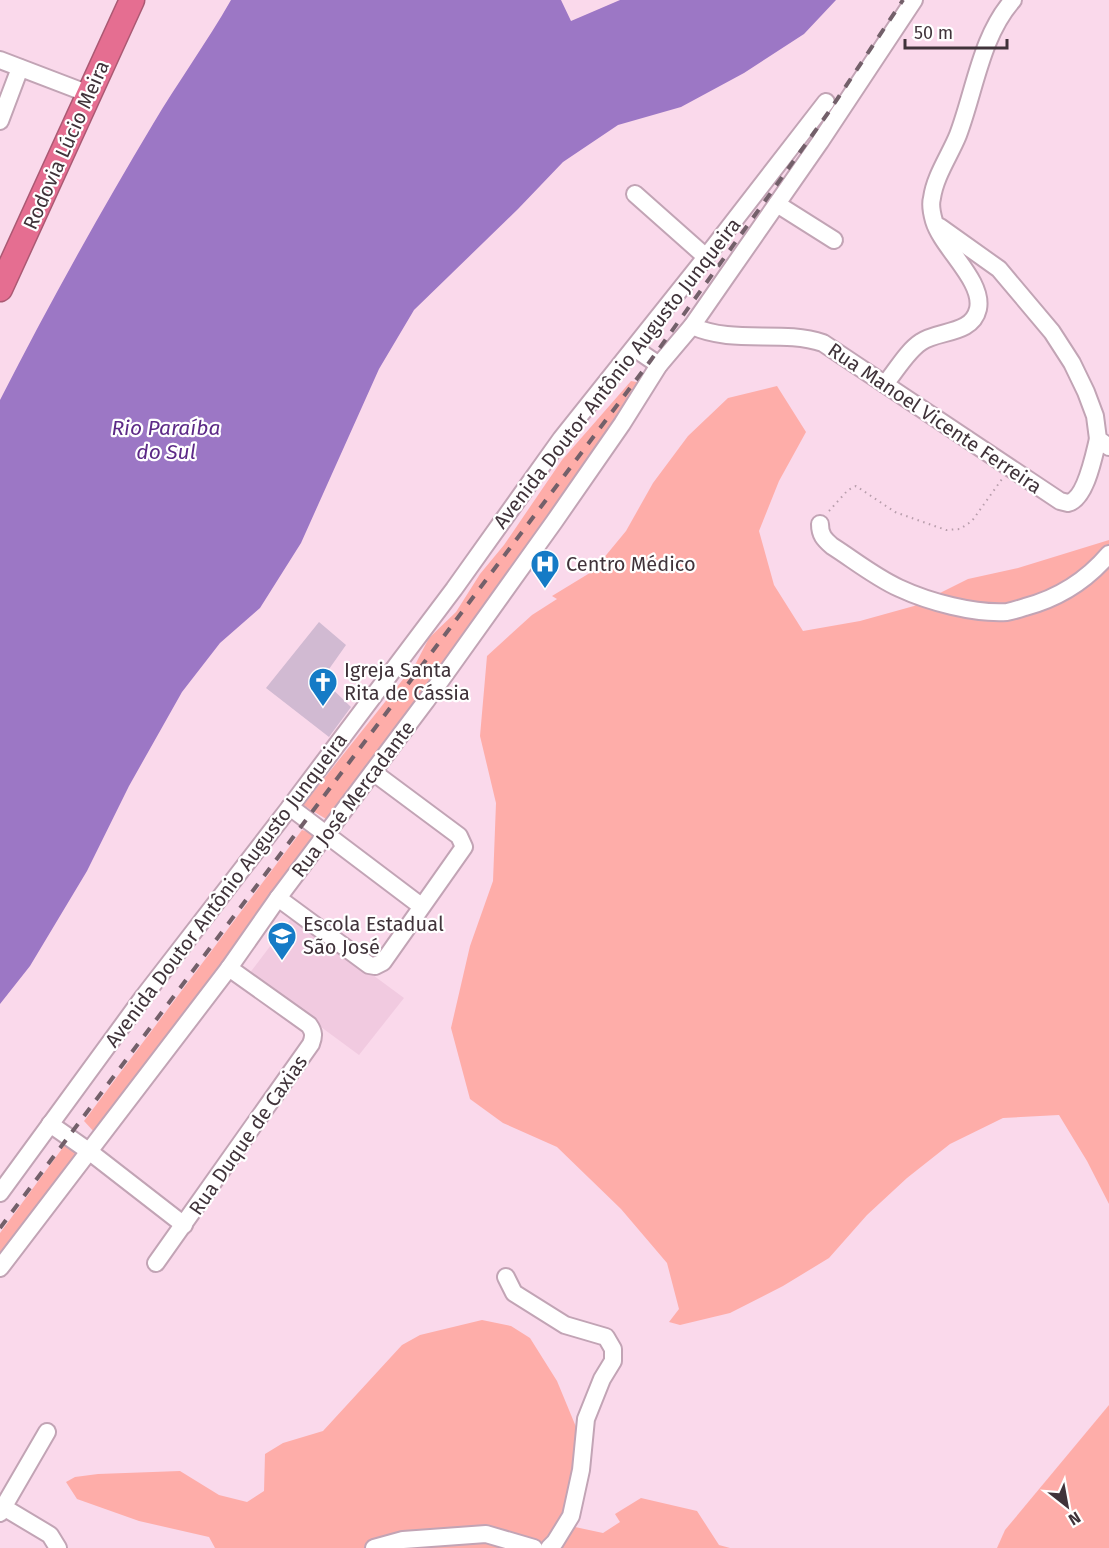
<svg xmlns="http://www.w3.org/2000/svg" width="1109" height="1548" viewBox="0 0 1109 1548" font-family="'Fira Sans',sans-serif">
  <style>
    .built { fill: #f1cae0 }
    .green { fill: #feada9 }
    .water { fill: #9c77c5 }
    .building { fill: #d1bad2 }
    .lines { fill: none; stroke-linecap: round; stroke-linejoin: round }
    .minor-casing { stroke: #c2a4b5; stroke-width: 20 }
    .highway-casing { stroke: #ab5973; stroke-width: 27 }
    .path { stroke: #b89eac; stroke-width: 2; stroke-dasharray: 1.5 4.5; stroke-linecap: butt }
    .minor { stroke: #fff; stroke-width: 16 }
    .highway { stroke: #e56e91; stroke-width: 24 }
    .rail { stroke: #73606a; stroke-width: 4; stroke-dasharray: 10 10; stroke-linecap: butt }
    .labels { text-anchor: middle; stroke-width: 4.5; stroke-linejoin: round; paint-order: stroke }
    .street-label { font-size: 20px; fill: #40333a; stroke: #fff }
    .poi-label { font-size: 20px; fill: #40333a; stroke: #fff; text-anchor: start }
    .water-label { font-size: 21px; font-style: italic; fill: #5d2a87; stroke: #fff }
  </style>
  <rect width="100%" height="100%" fill="#fad9eb"/>
  <polygon class="built" points="293,916 404,998 359,1055 249,974"/>
  <g class="green">
    <polygon points="631,381 647,384 331,822 303,805 416,663 429,638 456,612 480,574 504,545 562,460"/>
    <polygon points="777,386 806,432 779,481 759,531 774,585 803,631 860,621 914,606 968,579 1018,568 1109,540 1109,1204 1087,1161 1059,1115 1003,1118 950,1144 907,1178 867,1215 829,1258 783,1286 730,1313 680,1325 669,1322 679,1309 667,1263 621,1209 557,1147 503,1123 470,1099 451,1028 470,946 493,881 496,803 480,736 487,656 532,615 557,599 552,596 593,571 626,531 653,483 688,436 728,398"/>
    <polygon points="302,830 322,836 96,1134 84,1121"/>
    <polygon points="67,1142 85,1152 0,1263 0,1233"/>
    <polygon points="482,1320 511,1326 530,1338 557,1381 581,1439 564,1509 575,1527 603,1533 620,1522 615,1514 641,1498 697,1511 719,1545 730,1548 215,1548 209,1537 139,1521 77,1499 66,1482 75,1477 98,1474 180,1471 219,1495 247,1502 264,1491 265,1454 283,1443 323,1431 402,1345 420,1335"/>
    <polygon points="1109,1405 1109,1548 997,1548 1005,1530"/>
  </g>
  <path class="water" d="M231,0H561L571,21L620,0H836L804,34L744,73L681,107L618,125L563,162L518,209L414,310L379,369L301,543L260,608L220,643L182,692L129,786L87,871L30,966L0,1004V400C48,306 99,214 153,124C178,82 207,42 231,0Z"/>
  <polygon class="building" points="319,622 346,645 322,679 351,707 329,737 266,688"/>
  <g class="lines">
    <g class="minor-casing">
      <g id="minor">
        <polyline points="0,60 89,94"/>
        <polyline points="0,121 20,68"/>
        <polyline points="635,194 706,257"/>
        <polyline points="777,204 834,240"/>
        <polyline points="940,227 999,269 1052,332 1072,363 1086,392 1095,416 1098,439 1109,447"/>
        <path d="M692,326C734,345 781,329 823,343L1060,501L1068,503C1086,499 1094,455 1098,439"/>
        <polyline points="634,348 659,365"/>
        <path d="M885,384C896,371 907,351 921,342C938,330 972,335 978,309C984,281 942,248 934,221C932,214 930,205 932,198C935,176 950,155 958,135C975,90 981,36 1013,0"/>
        <path d="M820,524C820,535 824,539 832,546C854,560 875,577 899,588C929,602 974,614 1007,612C1012,611 1019,609 1025,607C1059,598 1086,581 1109,554"/>
        <polyline points="290,807 421,906"/>
        <polyline points="278,898 369,965 375,966 383,962 464,847 459,836 373,772"/>
        <polyline points="50,1124 90,1152 184,1225"/>
        <polyline points="0,1193 144,996 290,807 454,589 561,439 706,257 826,102"/>
        <path d="M156,1263L311,1044C314,1036 314,1032 309,1025L229,968"/>
        <polyline points="0,1268 229,968 278,898 426,701 554,522 622,424 659,365 692,326 726,277 820,142 914,0"/>
        <polyline points="506,1277 514,1293 565,1325 606,1337 613,1349 613,1361 602,1379 586,1419 581,1470 571,1516 555,1542 549,1548"/>
        <polyline points="0,1505 50,1535 58,1548"/>
        <polyline points="0,1513 47,1432"/>
        <polyline points="374,1548 403,1540 486,1534 534,1548"/>
      </g>
    </g>
    <g class="highway-casing">
      <polyline id="highway" points="0,289 132,0"/>
    </g>
    <polyline class="path" points="829,511 848,490 856,486 895,512 946,530 960,529 972,521 1002,479"/>
    <use href="#minor" class="minor"/>
    <use href="#highway" class="highway"/>
    <polyline class="rail" points="0,1228 651,360 828,113 903,0"/>
  </g>
  <defs>
    <g id="hospital-pin" transform="scale(1.5)"><path d="M0 17L-7.5 6A9.5 9.5 0 1 1 7.5 6Z" fill="#157bc6" stroke="#fff"/><path d="M-5-5h3v3.5h4V-5h3V5h-3V1.5h-4V5h-3Z" fill="#fff"/></g>
    <g id="church-pin" transform="scale(1.5)"><path d="M0 17L-7.5 6A9.5 9.5 0 1 1 7.5 6Z" fill="#157bc6" stroke="#fff"/><path d="M-1.2-6h2.4v3.5h3.3v2.4h-3.3V6h-2.4V-.1h-3.3v-2.4h3.3Z" fill="#fff"/></g>
    <g id="school-pin" transform="scale(1.5)"><path d="M0 17L-7.5 6A9.5 9.5 0 1 1 7.5 6Z" fill="#157bc6" stroke="#fff"/><path d="M0-5L7-2L0 1L-7-2ZM-4 1L0 2.5L4 1V4Q0 6-4 4Z" fill="#fff"/></g>
  </defs>
  <g fill-rule="evenodd">
    <use href="#hospital-pin" x="545" y="564"/>
    <use href="#church-pin" x="323" y="682"/>
    <use href="#school-pin" x="282" y="936"/>
  </g>
  <g class="labels">
    <g class="street-label">
      <text transform="translate(66 145) rotate(-66)" y="7">Rodovia Lúcio Meira</text>
      <text transform="translate(617 373) rotate(-52)" y="7">Avenida Doutor Antônio Augusto Junqueira</text>
      <text transform="translate(935 418) rotate(34)" y="7">Rua Manoel Vicente Ferreira</text>
      <text transform="translate(353 799) rotate(-53)" y="7">Rua José Mercadante</text>
      <text transform="translate(226 890) rotate(-53)" y="7">Avenida Doutor Antônio Augusto Junqueira</text>
      <text transform="translate(248 1135) rotate(-55)" y="7">Rua Duque de Caxias</text>
    </g>
    <g class="poi-label">
      <text x="566" y="571">Centro Médico</text>
      <text x="344" y="677">Igreja Santa<tspan x="344" dy="23">Rita de Cássia</tspan></text>
      <text x="303" y="931">Escola Estadual<tspan x="303" dy="23">São José</tspan></text>
    </g>
    <g class="water-label">
      <text x="166" y="435">Rio Paraíba<tspan x="166" dy="24">do Sul</tspan></text>
    </g>
  </g>
  <g transform="translate(1067 1506) rotate(149)" stroke="#ffffff" stroke-width="4.5" paint-order="stroke">
  <path d="M0-4.5L10 22L0 15L-10 22Z" fill="#40333a"/>
  <text y="-9" font-size="16" font-weight="bold" text-anchor="middle" fill="#40333a">N</text>
  </g>
  <path d="M905 39v9h102v-9" fill="none" stroke="#40333a" stroke-width="3"/>
  <text x="914" y="39" font-size="18" fill="#40333a" stroke="#ffffff" stroke-width="4.5" paint-order="stroke">50 m</text>
</svg>
